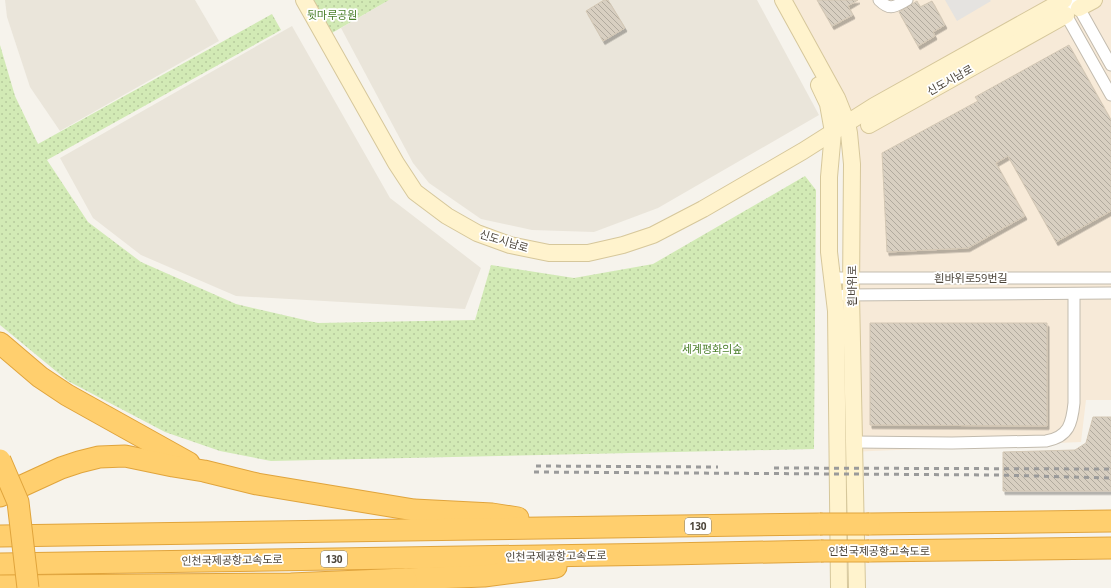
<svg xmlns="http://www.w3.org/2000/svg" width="1111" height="588" viewBox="0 0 1111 588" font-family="'Open Sans','Noto Sans KR',sans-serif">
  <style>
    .residential { fill: #eae5da }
    .commercial { fill: #f7ead8 }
    .park { fill: url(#park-dots) }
    .parking { fill: #e5e3e0 }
    .building { fill: url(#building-back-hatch); stroke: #d3c7b4; filter: url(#shadow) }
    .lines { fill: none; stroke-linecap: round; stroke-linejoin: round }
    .street-casing { stroke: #c2bbae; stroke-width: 13 }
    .secondary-casing { stroke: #d6c79b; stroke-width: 18 }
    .highway-casing { stroke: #e0a43c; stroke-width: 23 }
    .street { stroke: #fff; stroke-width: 11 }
    .secondary { stroke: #fff3cd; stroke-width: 16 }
    .highway { stroke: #ffcf6e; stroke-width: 21 }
    .rail { stroke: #9a9a9a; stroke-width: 3; stroke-dasharray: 5 5; stroke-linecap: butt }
    .highway-bridge-casing { stroke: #e0a43c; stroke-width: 23; stroke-linecap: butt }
    .highway-bridge { stroke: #ffcf6e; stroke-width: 21 }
    .labels { text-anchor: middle; stroke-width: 3.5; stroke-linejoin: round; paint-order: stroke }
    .shield { fill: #fff; stroke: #817c74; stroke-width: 1 }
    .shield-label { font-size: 10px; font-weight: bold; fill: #4b4439 }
    .park-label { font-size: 11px; fill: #4a7f2a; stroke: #fff }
    .street-label { font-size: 11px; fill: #4b4439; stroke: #fff }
  </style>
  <defs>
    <pattern id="park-dots" width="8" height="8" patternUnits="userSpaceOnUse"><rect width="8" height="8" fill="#d2eab5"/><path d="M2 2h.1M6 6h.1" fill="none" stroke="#b6ca9c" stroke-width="1.8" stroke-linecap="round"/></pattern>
    <pattern id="building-back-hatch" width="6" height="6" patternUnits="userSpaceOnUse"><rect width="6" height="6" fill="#d8cfc1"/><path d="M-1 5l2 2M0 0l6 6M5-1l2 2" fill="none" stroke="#b1aa9e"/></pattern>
    <filter id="shadow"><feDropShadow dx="2" dy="3.5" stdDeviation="0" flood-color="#0004"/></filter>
  </defs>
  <rect width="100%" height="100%" fill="#f6f3ec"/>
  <g class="residential">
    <polygon points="5,0 195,0 219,41 60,131 30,87 7,17"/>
    <polygon points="389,0 757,0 819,115 658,208 594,232 532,230 481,219 429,183 413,163 341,28"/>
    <polygon points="292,26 390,198 481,268 465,309 236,296 141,255 93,218 60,158"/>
  </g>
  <polygon class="commercial" points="791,0 1111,0 1111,400 1086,400 1081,442 849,452 845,100"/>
  <g class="park">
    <polygon points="304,0 389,0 325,37"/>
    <polygon points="272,14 281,30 47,160 88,222 141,262 236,304 318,323 475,320 491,265 574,278 653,264 805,176 816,190 814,449 271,461 220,451 165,432 68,381 0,325 0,45 15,96 38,144"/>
  </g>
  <polygon class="parking" points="945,0 990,0 991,1 957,21"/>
  <g class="building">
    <polygon points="604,0 608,0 625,28 603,41 586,11"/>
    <polygon points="817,0 858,0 848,6 853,15 832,26"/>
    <polygon points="917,1 920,7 932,1 945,25 933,32 935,36 918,46 899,12"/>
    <polygon points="1069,45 1111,120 1111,211 1056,242 1008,156 996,163 1025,216 968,248 887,252 882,153 978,101 975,97"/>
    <polygon points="870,323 1047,323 1047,426 870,425"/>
    <polygon points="1093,417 1111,417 1111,491 1003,491 1003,452 1075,450 1086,443"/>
  </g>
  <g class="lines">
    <g class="street-casing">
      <g id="street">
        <path d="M879,0C890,11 894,7 907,0"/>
        <polyline points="1070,0 1079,8 1111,65"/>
        <polyline points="1067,9 1066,15 1111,95"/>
        <polyline points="831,278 1111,278"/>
        <polyline points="844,295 1111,293"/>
        <path d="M854,442L952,443L1046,441C1069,437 1072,423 1074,403V294"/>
      </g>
    </g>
    <g class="secondary-casing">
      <g id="secondary">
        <polyline points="304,0 396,163 415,192 447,216 477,233 510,245 549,253 588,253 623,245 653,235 703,209 803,151 874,106 1064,0"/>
        <polyline points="783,0 837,98 847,123 849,133 852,164 851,294 857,588"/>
        <polyline points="1079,8 1094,0"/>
        <polyline points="819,85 828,104 833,132 829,177 829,252 836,311 839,588"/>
        <polyline points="869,125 1066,15"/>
      </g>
    </g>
    <g class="highway-casing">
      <g id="highway">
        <polyline points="0,343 40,377 67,395 189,463"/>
        <polyline points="0,496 61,468 79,462 99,457 125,456 173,466 204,471 257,484 414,510 492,514 518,518"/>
        <polyline points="869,524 1111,521"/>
        <polyline points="0,536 820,524"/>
        <polyline points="869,551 1111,548"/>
        <polyline points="0,564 667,554 821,551"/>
        <polyline points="392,583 406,579 484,576 556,567"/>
        <polyline points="0,586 291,584 406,579"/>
      </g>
    </g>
    <use href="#street" class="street"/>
    <use href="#secondary" class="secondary"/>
    <use href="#highway" class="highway"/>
    <g class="rail">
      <polyline points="536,466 718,467"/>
      <polyline points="774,468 1111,469"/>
      <polyline points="534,472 996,475 1111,478"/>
    </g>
    <g class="highway-bridge-casing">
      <g id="highway-bridge">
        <polyline points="0,460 18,502 28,588"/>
        <polyline points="820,524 869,524"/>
        <polyline points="821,551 869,551"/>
      </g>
    </g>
    <use href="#highway-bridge" class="highway-bridge"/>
  </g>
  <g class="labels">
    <g class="shield">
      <rect x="685" y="518" width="26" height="16" rx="3"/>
      <rect x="321" y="551" width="26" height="16" rx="3"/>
    </g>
    <g class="shield-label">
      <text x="698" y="530">130</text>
      <text x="334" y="563">130</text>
    </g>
    <g class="park-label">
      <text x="332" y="19">뒷마루공원</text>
      <text x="712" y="353">세계평화의숲</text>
    </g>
    <g class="street-label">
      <text transform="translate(950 80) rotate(-29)" y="4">신도시남로</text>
      <text transform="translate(504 241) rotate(17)" y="4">신도시남로</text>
      <text x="971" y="282">흰바위로59번길</text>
      <text transform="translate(852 286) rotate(-90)" y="4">흰바위로</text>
      <text x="879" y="555">인천국제공항고속도로</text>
      <text transform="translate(556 556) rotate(-1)" y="4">인천국제공항고속도로</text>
      <text transform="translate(232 560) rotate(-1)" y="4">인천국제공항고속도로</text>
    </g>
  </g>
</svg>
